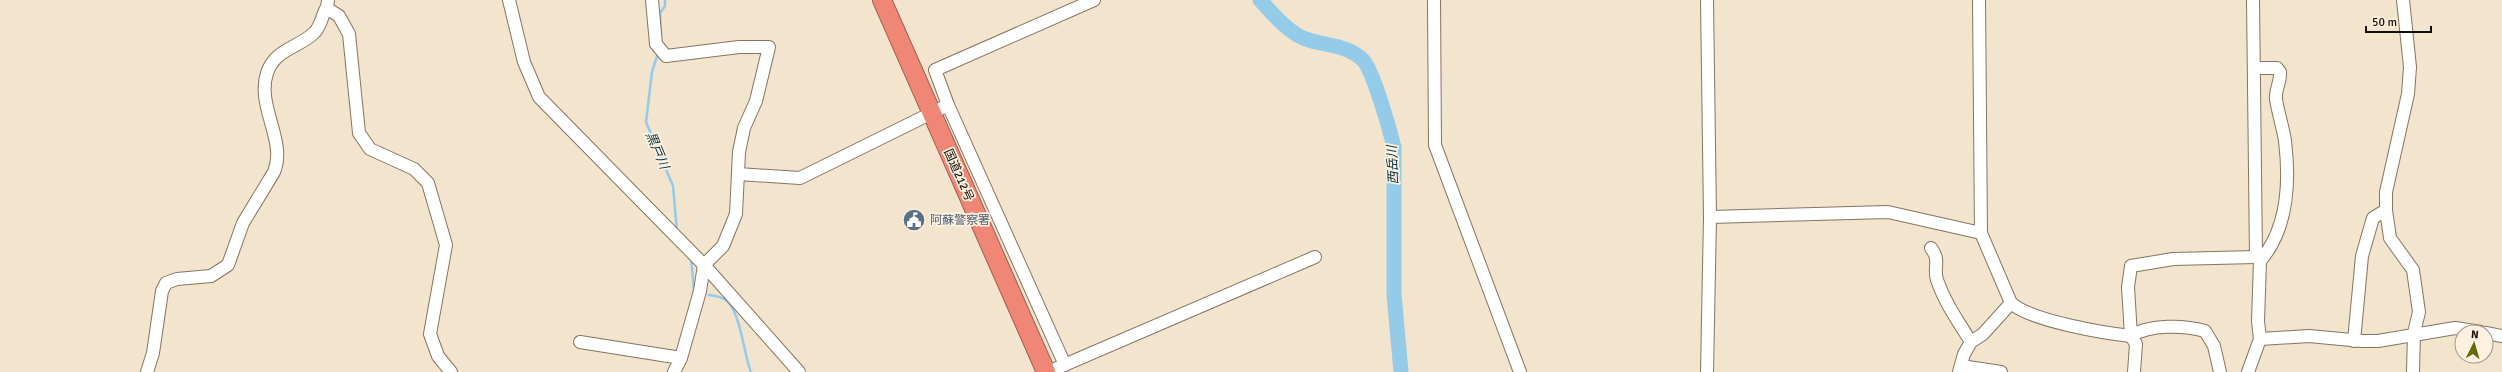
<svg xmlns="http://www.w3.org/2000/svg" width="2502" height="372" viewBox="0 0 2502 372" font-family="Signika,'Noto Sans JP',sans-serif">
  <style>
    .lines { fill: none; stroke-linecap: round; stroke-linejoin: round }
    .stream { stroke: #93cbe8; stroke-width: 2.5 }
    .river { stroke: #93cbe8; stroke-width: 15 }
    .minor-casing { stroke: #837561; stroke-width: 14 }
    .highway-casing { stroke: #a25c4f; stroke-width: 20 }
    .minor { stroke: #fff; stroke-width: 12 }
    .highway { stroke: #f08776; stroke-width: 18 }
    .labels { text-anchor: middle; stroke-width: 3.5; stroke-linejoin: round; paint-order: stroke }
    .street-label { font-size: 12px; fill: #120d06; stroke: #fef1df }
    .service-label { font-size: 12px; fill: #4e5e75; stroke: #fef1df; text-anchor: start }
    .water-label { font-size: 13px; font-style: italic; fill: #003145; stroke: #fef1df }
  </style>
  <rect width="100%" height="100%" fill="#f3e4cd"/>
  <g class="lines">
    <g class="stream">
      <polyline points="661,35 660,13 665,6 665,0"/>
      <polyline points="658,53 652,72 646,122 673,186 677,231"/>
      <polyline points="691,257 694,290"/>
      <path d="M709,295C713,296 720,296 724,299C741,309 743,353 751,372"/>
    </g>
    <path class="river" d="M1260,0C1272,13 1287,31 1303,38C1323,46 1347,44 1363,60C1373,70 1390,131 1394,147V294L1401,372"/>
    <g class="minor-casing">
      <g id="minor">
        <polyline points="509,0 524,62 539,97 704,265 799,372"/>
        <polyline points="652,0 656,44 666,56 739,47 769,47 756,101 744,128 739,152 736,214 723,246 704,265 700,291 681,358 674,372"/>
        <polyline points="1434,0 1435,145 1520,372"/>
        <polyline points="1707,0 1710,217 1707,372"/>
        <path d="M1979,0L1981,233L2011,303C2031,321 2104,333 2131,336L2128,287L2131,266L2173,259L2256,257"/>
        <polyline points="2403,0 2410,67 2408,94 2386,192 2386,210 2390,238 2413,270 2419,312 2414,333 2413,372"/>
        <polyline points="328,9 339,16 349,34 359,133 370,149 414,169 428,183 446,245 430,334 438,356 451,372"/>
        <path d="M2254,68H2277L2280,72C2281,81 2275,90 2276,99C2278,113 2283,127 2285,141C2290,182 2288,229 2260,261"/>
        <polyline points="948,105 1065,365"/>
        <polyline points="738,174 800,178 948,105 935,70 1094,0"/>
        <polyline points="1710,217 1888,212 1981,233"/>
        <path d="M1931,248C1941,261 1933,267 1937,280C1945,303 1958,321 1971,342"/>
        <polyline points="2486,333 2502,336"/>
        <polyline points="2260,339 2309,336 2362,341 2378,341 2455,328 2481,332"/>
        <polyline points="2354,341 2362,256 2373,218 2386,210"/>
        <polyline points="580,342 681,358"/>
        <polyline points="1961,366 2001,372"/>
        <path d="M147,372L153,353L162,291L166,283L177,279L211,276L228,265L243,223L274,172C287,141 256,106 267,73C275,49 298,48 314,33C320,27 321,20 324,13C326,8 328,7 328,0"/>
        <polyline points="1048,372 1315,257"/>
        <polyline points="1959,372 1964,354 1971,342 1983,334 2011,303"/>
        <path d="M2134,372L2136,344L2131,336C2150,324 2184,325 2205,331L2214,346L2220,372"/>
        <polyline points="2248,372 2260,339 2258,321 2260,261 2256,257 2253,0"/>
      </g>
    </g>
    <g class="highway-casing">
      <polyline id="highway" points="882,0 1046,372"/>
    </g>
    <use href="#minor" class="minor"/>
    <use href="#highway" class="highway"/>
  </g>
  <defs>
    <g id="civic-disc" transform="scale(1.15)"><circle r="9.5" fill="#5c6f8a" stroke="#fef1df"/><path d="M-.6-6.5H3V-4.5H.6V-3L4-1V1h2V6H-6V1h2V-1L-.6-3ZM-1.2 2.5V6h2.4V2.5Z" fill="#fff"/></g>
  </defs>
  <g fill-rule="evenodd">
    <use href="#civic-disc" x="914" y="220"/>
  </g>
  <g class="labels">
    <g class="street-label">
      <text transform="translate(959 175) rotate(66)" y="4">国道212号</text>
    </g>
    <g class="service-label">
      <text x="930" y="224">阿蘇警察署</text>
    </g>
    <g class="water-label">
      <text transform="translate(658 150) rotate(67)" y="5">黒戸川</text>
      <text transform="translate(1392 165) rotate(-93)" y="5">西岳川</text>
    </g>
  </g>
  <g transform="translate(2474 344) rotate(5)"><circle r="19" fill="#fef1df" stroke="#a09688"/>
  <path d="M0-3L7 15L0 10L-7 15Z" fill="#676703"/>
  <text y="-6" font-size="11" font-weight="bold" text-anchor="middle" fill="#120d06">N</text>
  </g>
  <path d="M2366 26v6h65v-6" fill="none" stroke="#120d06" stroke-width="2"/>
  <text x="2372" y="26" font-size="12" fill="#120d06" stroke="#fef1df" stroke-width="3" paint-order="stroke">50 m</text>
</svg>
